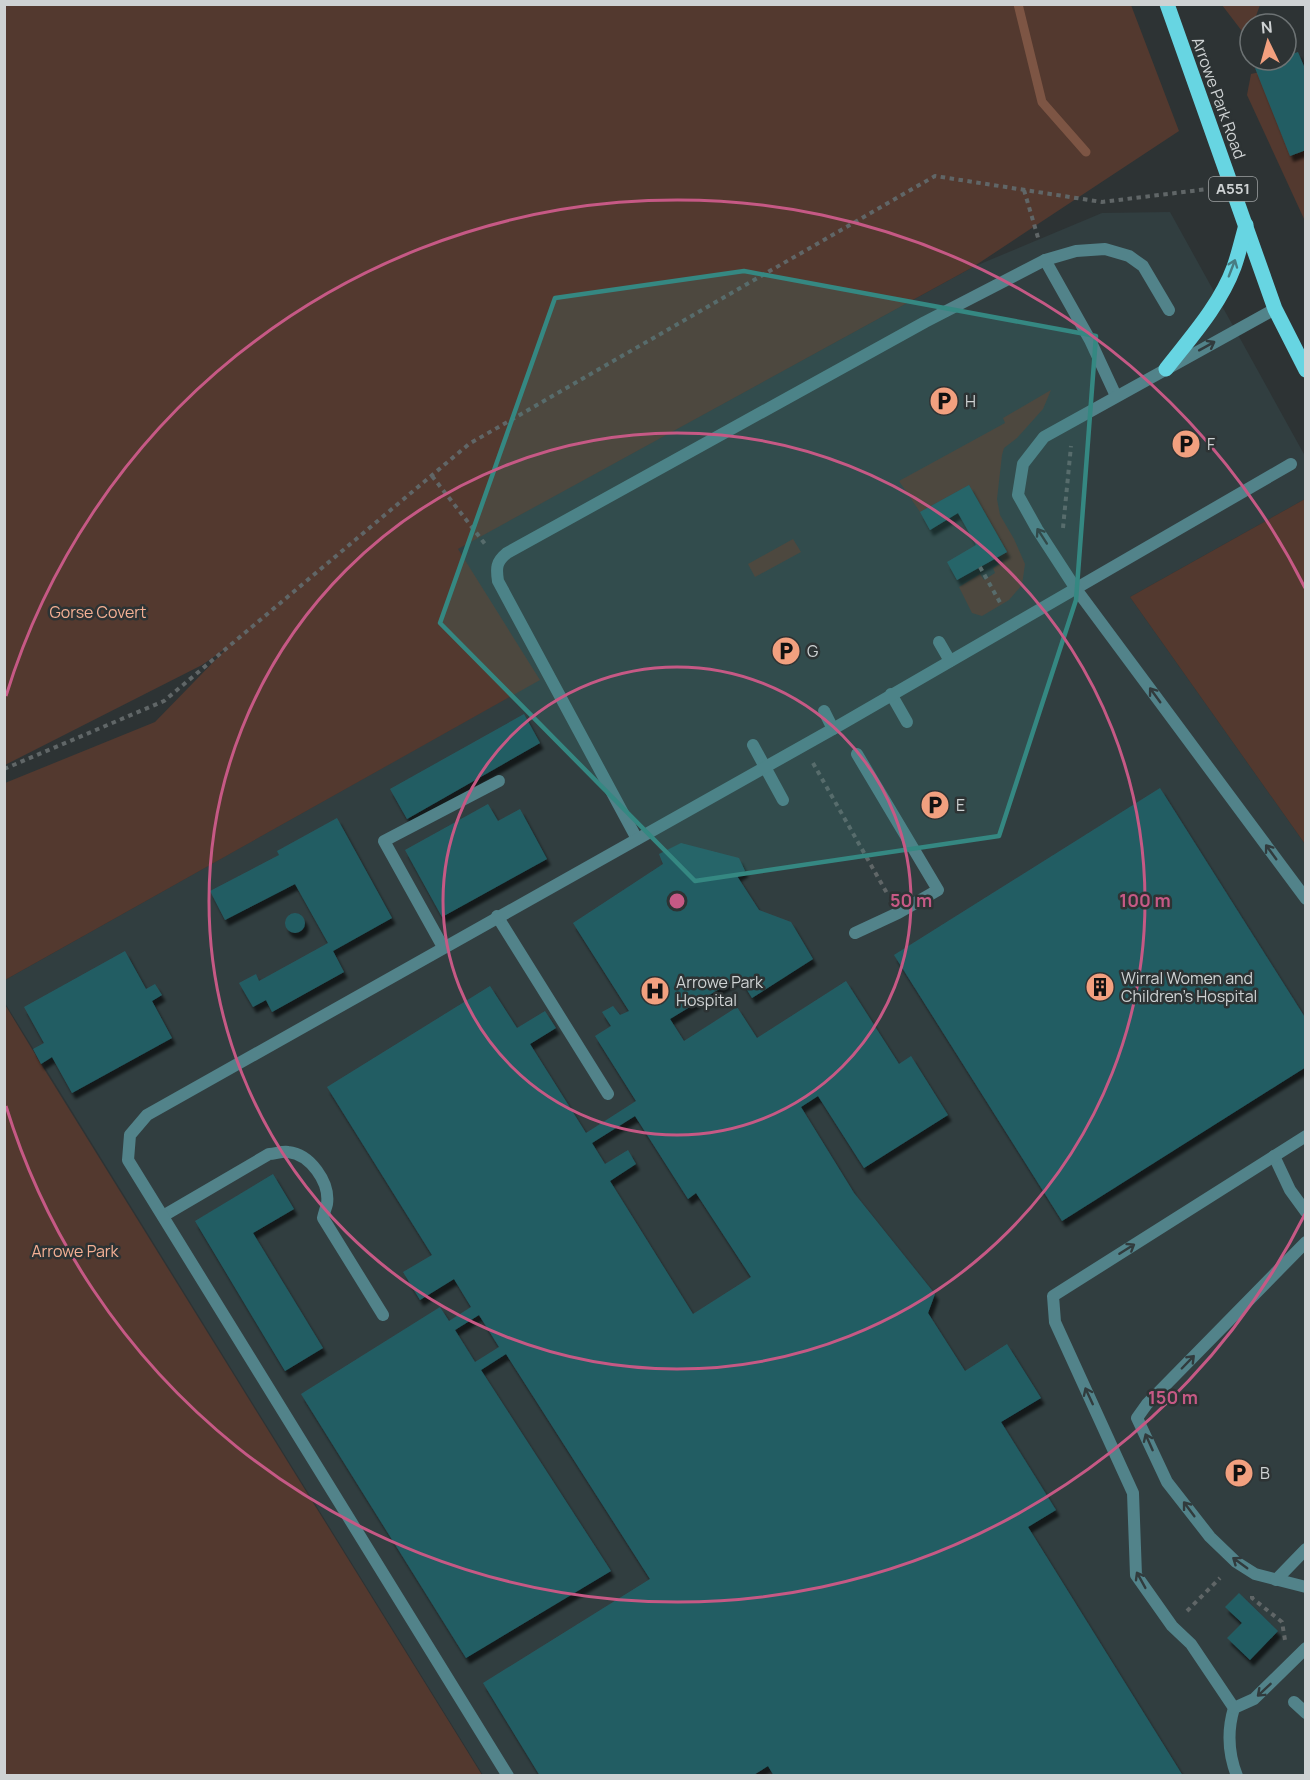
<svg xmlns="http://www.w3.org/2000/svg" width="1310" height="1780" viewBox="0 0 1310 1780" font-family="Manrope,sans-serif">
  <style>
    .built { fill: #313e40 }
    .green { fill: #53392f }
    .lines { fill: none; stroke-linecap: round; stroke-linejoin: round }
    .stream { stroke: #7d5544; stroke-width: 9 }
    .building { fill: #245d64; fill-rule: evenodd; filter: url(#shadow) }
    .path { stroke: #606667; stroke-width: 4; stroke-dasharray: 4.5 4.5; stroke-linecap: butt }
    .service { stroke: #52838a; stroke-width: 12 }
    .minor { stroke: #52838a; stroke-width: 12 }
    .primary { stroke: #67d5e2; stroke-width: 15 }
    .oneway { stroke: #477c82 }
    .oneway2 { stroke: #313b3d }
    .marked { fill: #358882; fill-opacity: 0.2; stroke: #358882; stroke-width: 4.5; stroke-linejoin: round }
    .ring { fill: none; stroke: #c65985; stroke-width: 3 }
    .labels { text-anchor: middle; stroke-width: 5; stroke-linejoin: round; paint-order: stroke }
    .shield { fill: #2d3334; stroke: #9ea2a3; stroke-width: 1.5 }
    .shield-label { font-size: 15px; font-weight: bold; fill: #ced2d3 }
    .street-label { font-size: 16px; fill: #ced2d3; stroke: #2d3334 }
    .poi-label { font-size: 16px; fill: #ced2d3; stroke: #2d3334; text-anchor: start }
    .park-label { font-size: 16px; fill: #f4b094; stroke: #2d3334 }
    .centre { fill: #c65985; stroke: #2d3334; stroke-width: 3 }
    .ring-label { font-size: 18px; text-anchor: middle; font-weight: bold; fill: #c65985; stroke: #2d3334; stroke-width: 5; stroke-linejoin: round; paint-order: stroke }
  </style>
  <defs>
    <filter id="shadow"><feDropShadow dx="3.5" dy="6" stdDeviation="1.5" flood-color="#0009"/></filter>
  </defs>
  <rect width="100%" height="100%" fill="#2d3334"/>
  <polygon class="built" points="1170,212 1305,456 1305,499 1130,597 1305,844 1305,1775 483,1775 5,1003 5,980 539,680 457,549 973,267 1102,213"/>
  <g class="green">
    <polygon points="5,4 1131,5 1179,131 973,267 458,549 540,680 5,980 5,783 155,722 228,647 202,665 5,765"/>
    <polygon points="1222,5 1260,5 1253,24 1250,24 1248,39"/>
    <polygon points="1269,70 1305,150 1305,221 1247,95 1251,74"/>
    <polygon points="1051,390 1043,409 1017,438 1004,448 1002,455 997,499 1000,515 1014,539 1025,564 1022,585 1009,600 982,616 972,613 959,587 980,574 984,580 995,573 993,568 1003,562 999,556 1007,552 969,485 920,512 899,481 1005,423 1003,418"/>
    <polygon points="1305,499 1305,844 1130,597"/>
    <polygon points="793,539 801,552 755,577 748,564"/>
    <polygon points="4,1003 41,1064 482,1775 5,1775"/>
  </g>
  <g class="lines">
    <polyline class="stream" points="1018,4 1042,102 1086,152"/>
  </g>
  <g class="building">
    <polygon points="1298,52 1306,71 1306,150 1290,156 1255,68 1276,60 1286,60 1286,56"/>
    <polygon points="969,485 1007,552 957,580 947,562 976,545 958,513 930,530 920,512"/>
    <polygon points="524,714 540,743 407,819 390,789"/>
    <polygon points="1160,788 1306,1019 1306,1067 1062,1221 894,955"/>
    <polygon points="488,804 498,821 520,809 547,859 442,917 405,850"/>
    <polygon points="337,818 392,918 333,951 344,972 272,1012 266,1000 253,1007 239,983 256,974 259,981 328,943 295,884 225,920 210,891 279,855 277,851"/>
    <path d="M681,843L739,858L745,871L737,876L759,910L791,922L813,959L752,998L739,977L670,1019L684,1041L737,1007L757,1038L846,981L899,1064L911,1056L948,1115L864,1168L818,1096L801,1107L854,1193L935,1294L928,1313L965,1371L1007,1344L1041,1398L1001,1422L1056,1510L1028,1527L1183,1776H774L768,1766L752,1776H540L483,1683L650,1579L506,1354L481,1370L611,1571L466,1658L301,1394L440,1307L449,1321L471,1307L454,1279L420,1300L403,1272L432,1255L327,1087L490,986L517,1028L545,1011L556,1028L530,1044L586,1133L636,1101L595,1036L611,1026L602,1012L613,1006L620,1015L629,1011L573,923L663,864L659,854ZM635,1116L688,1199L696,1193L751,1277L693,1314L610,1181L636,1164L628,1150L605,1164L592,1143ZM479,1315L499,1347L475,1362L455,1330Z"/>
    <circle cx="295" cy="923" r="10"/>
    <polygon points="125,951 146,989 155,984 162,995 152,1001 172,1038 72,1093 52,1057 41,1064 33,1049 44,1043 24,1007"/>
    <polygon points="273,1174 294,1209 253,1233 323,1348 285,1371 195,1221"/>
    <polygon points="1239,1593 1278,1631 1250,1660 1227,1638 1242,1623 1225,1607"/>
  </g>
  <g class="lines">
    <g class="path">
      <polyline points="1024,190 1039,241"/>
      <polyline points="432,476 485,544"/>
      <polyline points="1063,528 1071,446"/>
      <polyline points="980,567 1002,606"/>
      <polyline points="813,763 888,895"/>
      <polyline points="4,769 164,701 469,444 935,176 1102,202 1208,189"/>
      <polyline points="1252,1596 1252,1598 1282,1622 1285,1640"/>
      <polyline points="1187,1611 1220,1578"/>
    </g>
    <g class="service">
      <polyline points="1045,260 1090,340 1116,396"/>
      <polyline points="939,642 950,661"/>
      <polyline points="891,694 907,722"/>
      <polyline points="824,711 833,729"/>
      <polyline points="753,745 783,800"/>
      <path d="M637,839L498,581C496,568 496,562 507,553L925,322L1045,260L1076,251L1105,249L1129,256L1143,266L1169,310"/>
      <polyline points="497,916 608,1094"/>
      <polyline points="855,933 898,913 938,890 857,754"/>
      <polyline points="443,947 384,841 499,781"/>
      <polyline points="1274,1156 1290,1190 1306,1212"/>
      <path d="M163,1216L269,1154C275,1154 282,1151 288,1152C310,1154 330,1182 327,1204C326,1208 324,1213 323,1218L383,1315"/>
      <polyline points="1306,1242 1147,1404 1137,1418 1167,1482 1210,1537 1236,1562 1255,1574 1306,1587"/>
      <polyline points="1276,1580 1306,1549"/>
      <polyline points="1294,1702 1306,1713"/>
      <path d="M1234,1708C1227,1731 1228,1753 1237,1776"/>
      <polyline points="508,1776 128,1160 130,1135 147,1115 833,729 1291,464"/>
    </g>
    <g class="minor">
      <polyline points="1275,309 1044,437 1023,464 1018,495 1037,529 1076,589 1306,899"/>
      <polyline points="1306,1136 1053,1296 1055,1322 1133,1493 1136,1575 1172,1626 1191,1644 1234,1708 1254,1699 1306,1648"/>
    </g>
    <g class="primary">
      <polyline points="1167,4 1275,309 1306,370"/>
      <path d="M1166,369C1191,337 1220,305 1234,267C1239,253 1242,239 1246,225"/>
    </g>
  </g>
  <defs><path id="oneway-shaft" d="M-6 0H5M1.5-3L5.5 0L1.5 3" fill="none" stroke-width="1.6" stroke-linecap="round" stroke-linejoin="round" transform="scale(1.5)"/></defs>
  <use class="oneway" href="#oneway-shaft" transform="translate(1232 268) rotate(-69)"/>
  <g class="oneway2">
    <use href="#oneway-shaft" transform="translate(1207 346) rotate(-29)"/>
    <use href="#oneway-shaft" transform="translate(1042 536) rotate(-123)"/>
    <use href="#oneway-shaft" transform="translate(1155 695) rotate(-126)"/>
    <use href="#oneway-shaft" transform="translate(1271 852) rotate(-126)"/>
    <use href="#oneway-shaft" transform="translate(1127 1249) rotate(-32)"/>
    <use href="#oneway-shaft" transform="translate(1188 1362) rotate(-46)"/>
    <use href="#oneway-shaft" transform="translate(1089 1396) rotate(-115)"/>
    <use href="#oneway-shaft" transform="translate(1149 1442) rotate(-114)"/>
    <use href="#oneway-shaft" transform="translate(1189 1509) rotate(-127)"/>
    <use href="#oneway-shaft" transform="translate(1240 1563) rotate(-144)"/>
    <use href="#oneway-shaft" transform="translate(1141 1580) rotate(-119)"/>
    <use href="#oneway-shaft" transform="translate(1264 1690) rotate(137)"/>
  </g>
  <path class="marked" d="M744,271L1096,336L1076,600L999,836L695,881L440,623L555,298Z"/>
  <g class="ring">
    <circle cx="677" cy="901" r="234"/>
    <circle cx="677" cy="901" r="468"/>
    <path d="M1305 1214A702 702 0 0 1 6 1106M6 696A702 702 0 0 1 1305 588"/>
  </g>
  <defs>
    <g id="parking-disc" transform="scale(1.5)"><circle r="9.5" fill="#f2a07f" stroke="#2d3334"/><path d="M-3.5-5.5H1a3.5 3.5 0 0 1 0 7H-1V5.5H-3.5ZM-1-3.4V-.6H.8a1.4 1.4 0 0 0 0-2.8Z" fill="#111"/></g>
    <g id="building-disc" transform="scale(1.5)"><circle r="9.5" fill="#f2a07f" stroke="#2d3334"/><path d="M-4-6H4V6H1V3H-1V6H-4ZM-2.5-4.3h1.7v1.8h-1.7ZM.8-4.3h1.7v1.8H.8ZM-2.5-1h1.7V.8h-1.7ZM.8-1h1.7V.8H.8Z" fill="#111"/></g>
    <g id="hospital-disc" transform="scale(1.5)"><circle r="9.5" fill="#f2a07f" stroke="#2d3334"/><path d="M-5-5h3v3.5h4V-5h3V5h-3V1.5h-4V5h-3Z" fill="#111"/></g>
  </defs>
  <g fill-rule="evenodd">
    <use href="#parking-disc" x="944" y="401"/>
    <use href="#parking-disc" x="1186" y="444"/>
    <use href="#parking-disc" x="786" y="651"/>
    <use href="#parking-disc" x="935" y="805"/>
    <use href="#building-disc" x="1100" y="987"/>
    <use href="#hospital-disc" x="655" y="991"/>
    <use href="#parking-disc" x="1239" y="1473"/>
  </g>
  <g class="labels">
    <rect class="shield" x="1209" y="177" width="48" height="24" rx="4.5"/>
    <g class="shield-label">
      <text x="1233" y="194">A551</text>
    </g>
    <g class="street-label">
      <text transform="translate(1219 98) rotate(70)" y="6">Arrowe Park Road</text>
    </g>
    <g class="poi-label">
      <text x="965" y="407">H</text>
      <text x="1207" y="450">F</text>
      <text x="807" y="657">G</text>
      <text x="956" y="811">E</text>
      <text x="1121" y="984">Wirral Women and<tspan x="1121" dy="18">Children's Hospital</tspan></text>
      <text x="676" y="988">Arrowe Park<tspan x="676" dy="18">Hospital</tspan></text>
      <text x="1260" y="1479">B</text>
    </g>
    <g class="park-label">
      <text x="98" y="618">Gorse Covert</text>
      <text x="75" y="1257">Arrowe Park</text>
    </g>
  </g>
  <circle cx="677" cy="901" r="9" class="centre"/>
  <g class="ring-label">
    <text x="911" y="907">50 m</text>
    <text x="1145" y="907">100 m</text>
    <text x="1173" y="1404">150 m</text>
  </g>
  <rect width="1310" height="1780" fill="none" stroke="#ced2d3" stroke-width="12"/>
  <g transform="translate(1268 42) rotate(355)"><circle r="28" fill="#2d3334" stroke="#6d7374" stroke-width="1.5"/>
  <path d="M0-4.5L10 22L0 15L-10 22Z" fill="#f2a07f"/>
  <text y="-9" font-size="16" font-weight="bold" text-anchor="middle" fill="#ced2d3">N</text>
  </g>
</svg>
